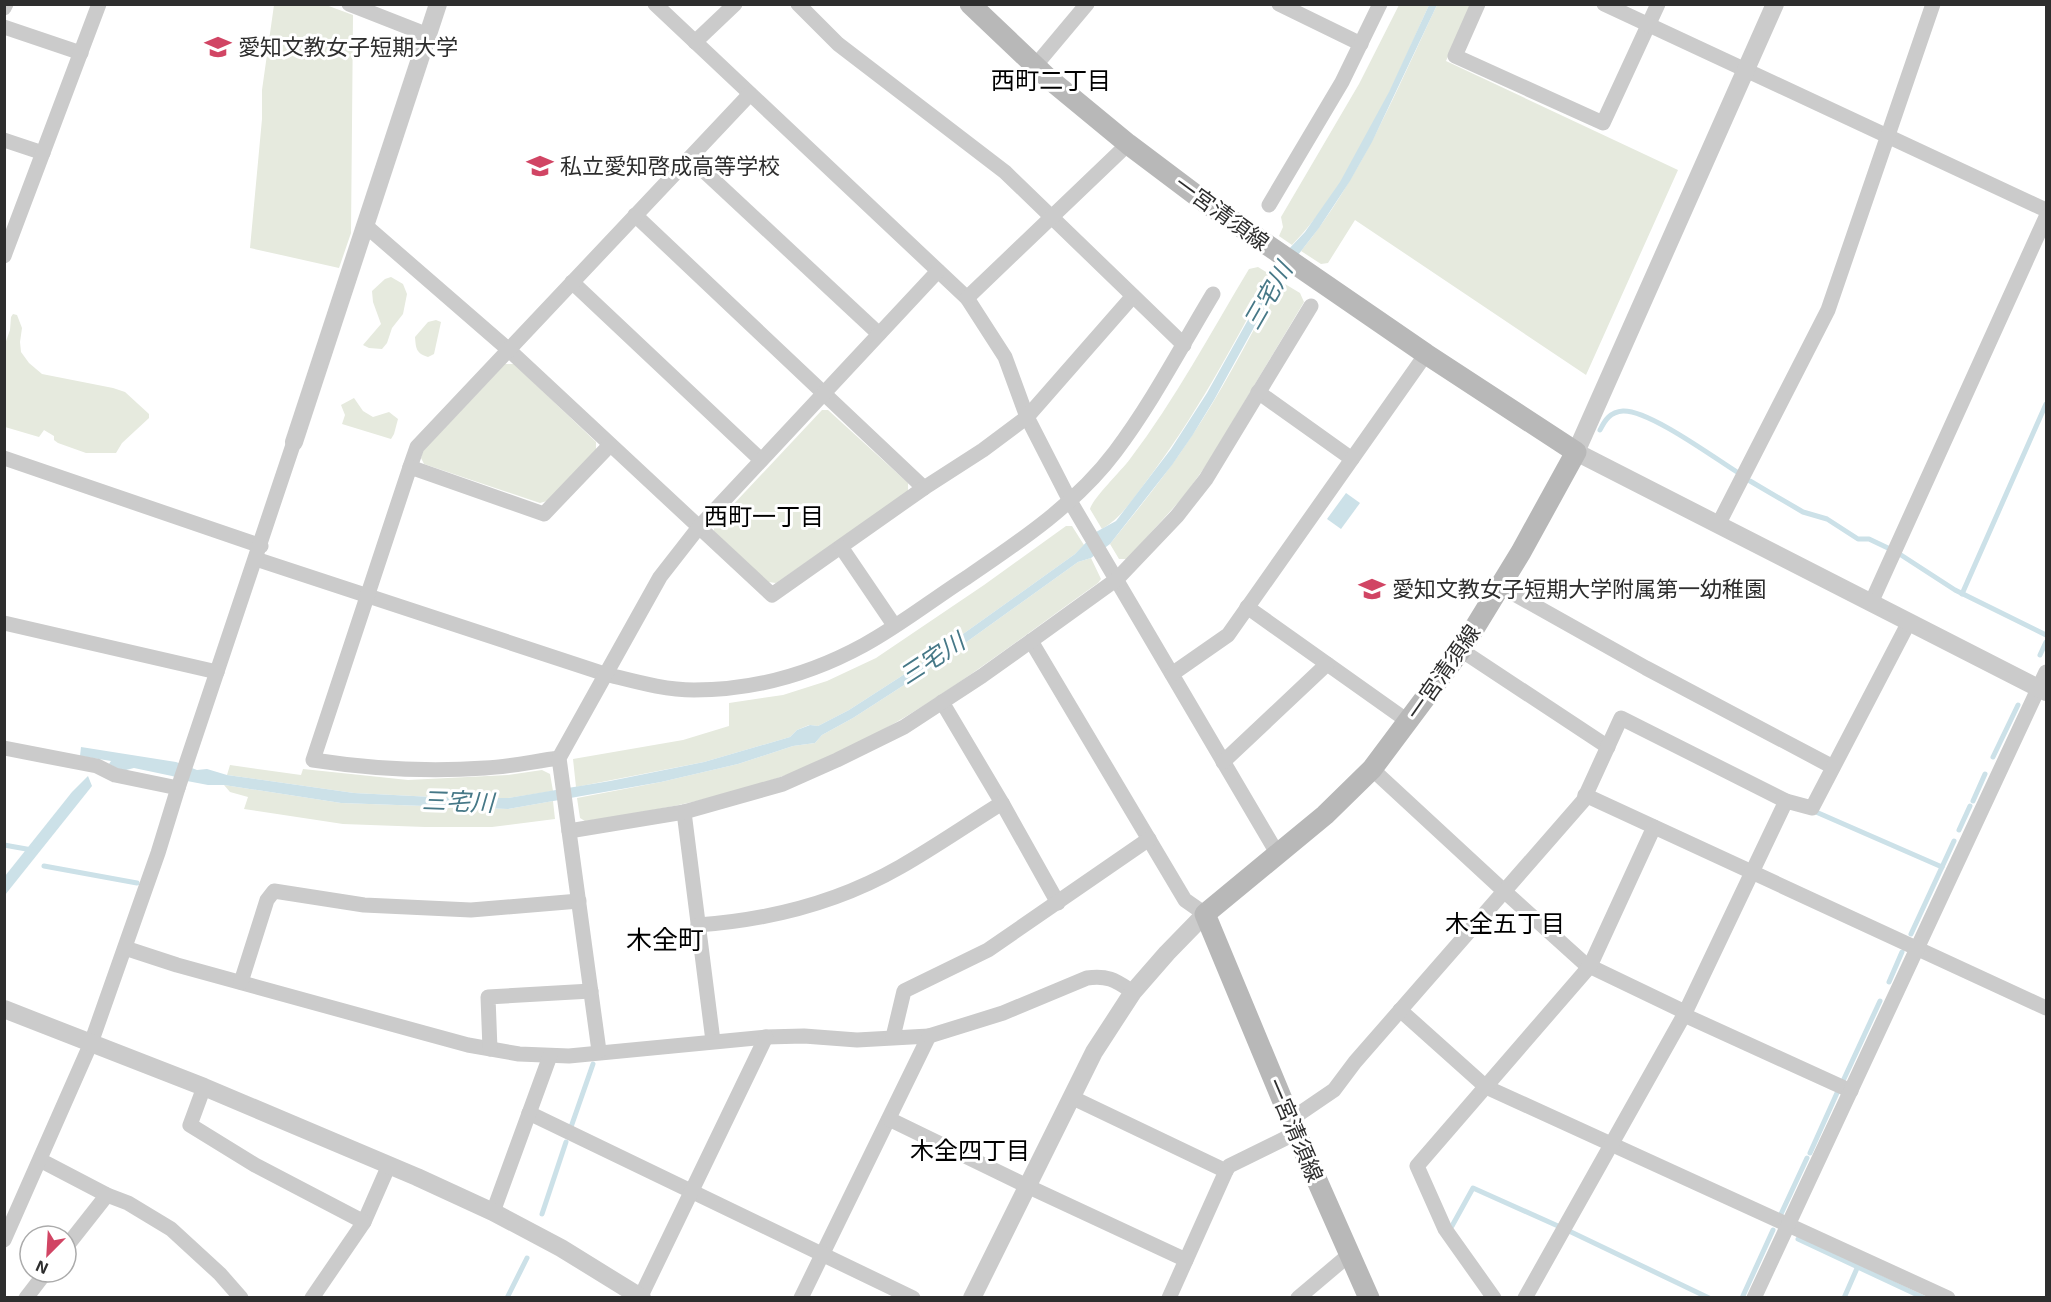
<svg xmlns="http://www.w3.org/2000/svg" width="2051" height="1302" viewBox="0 0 2051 1302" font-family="'Exo 2','Noto Sans JP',sans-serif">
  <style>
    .green { fill: #e6eade }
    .water { fill: #cce1e8 }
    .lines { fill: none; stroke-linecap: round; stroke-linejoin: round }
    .stream { stroke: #cce1e8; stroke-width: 5 }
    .minor { stroke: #cbcbcb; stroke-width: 15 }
    .tertiary { stroke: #cbcbcb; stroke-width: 18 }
    .secondary { stroke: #b8b8b8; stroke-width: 21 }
    .labels { text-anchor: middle; stroke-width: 6; stroke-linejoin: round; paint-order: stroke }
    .poi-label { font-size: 22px; fill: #2e2e2e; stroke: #fff; text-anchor: start }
    .street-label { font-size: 22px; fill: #2e2e2e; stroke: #fff }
    .neighbourhood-label { font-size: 24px; fill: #000; stroke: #fff }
    .water-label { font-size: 24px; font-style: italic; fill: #467887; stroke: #fff }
    .quarter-label { font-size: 26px; fill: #000; stroke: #fff }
  </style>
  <rect width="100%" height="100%" fill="#fff"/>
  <g class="green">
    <polygon points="274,5 326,5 353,15 351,233 339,268 250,248 262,119 262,90"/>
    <path d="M1399,5H1429C1392,86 1355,180 1292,245L1279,236L1283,227L1281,217L1359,84Z"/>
    <path d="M1437,5H1471L1446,61L1678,170L1586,375L1355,220L1328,263L1321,264L1301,251C1361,178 1397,89 1437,5Z"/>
    <path d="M1258,267L1271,275C1232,347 1195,418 1145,483C1132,500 1121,518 1102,529L1090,509C1093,498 1121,471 1130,459C1175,400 1211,332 1249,269Z"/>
    <polygon points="391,277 403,284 407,294 403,314 392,328 387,343 382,349 369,348 363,345 381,324 373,302 372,291 385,279"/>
    <path d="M1280,281L1300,293L1304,302L1209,461L1185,495L1127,559H1119L1110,544C1138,509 1166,475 1191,437C1224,388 1251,334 1280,281Z"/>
    <polygon points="13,314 17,315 22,328 20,342 21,352 29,363 42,374 113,388 125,392 149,414 149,418 122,443 116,453 86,453 58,443 54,440 54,436 44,430 39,437 5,427 5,344 10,330 11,317"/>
    <path d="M436,320L441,322L434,354L428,357C416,353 416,349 415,337L428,322Z"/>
    <polygon points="505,364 514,364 596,442 596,450 547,501 540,503 424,464 421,458 423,451"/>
    <polygon points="354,398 363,411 373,417 389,412 398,419 394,434 391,439 342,424 345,415 341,405"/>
    <polygon points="822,410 828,410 908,483 908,492 776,583 768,582 714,531 714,525"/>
    <polygon points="1066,526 1072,526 1084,545 1075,554 928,659 849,710 818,726 809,725 797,730 790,737 704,762 576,787 573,759 683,740 729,726 729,703 783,695 827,681 876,658 984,585"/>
    <path d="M1091,558L1101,579L1098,583C1009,646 915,722 814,764C740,795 663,810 585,821L580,818L577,798L661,782L738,764L793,746L815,743L822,735L853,718L929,669L1078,562Z"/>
    <polygon points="230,765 301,775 303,769 408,780 508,775 542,770 550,774 553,791 508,798 453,798 354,793 227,775"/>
    <polygon points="224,785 341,803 508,809 553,801 555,819 492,827 425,827 343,824 244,809 248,797 230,792"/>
  </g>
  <g class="water">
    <polygon points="1429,5 1437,5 1372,142 1350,181 1319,228 1284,273 1214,400 1192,436 1172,465 1110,544 1091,558 1078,562 929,669 853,718 822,735 815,743 793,746 738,764 661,782 508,809 341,803 224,785 208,785 187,781 172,776 134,768 122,771 109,764 111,761 80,756 81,747 176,762 197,770 207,769 227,775 354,793 453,798 508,798 610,781 704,762 790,737 797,730 810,725 818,726 849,710 928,659 1075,554 1096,532 1116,521 1171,449 1207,393 1286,252 1305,232 1340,182 1389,92"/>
    <polygon points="1346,493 1360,503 1341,529 1327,519"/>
    <polygon points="88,776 92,786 5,895 5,876 72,792"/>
  </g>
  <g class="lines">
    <g class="stream">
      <path d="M1600,430C1605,420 1610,412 1623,411C1649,410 1713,457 1737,472"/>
      <polyline points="1750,481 1803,512 1827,519 1858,539 1869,539 1890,549"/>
      <polyline points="1901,555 1955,590 2046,635"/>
      <polyline points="1962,594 2046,404"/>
      <polyline points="2040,655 2046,642"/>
      <polyline points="1993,757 2018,705"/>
      <polyline points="1973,801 1985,774"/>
      <polyline points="1816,812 1942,867"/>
      <polyline points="1959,830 1970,806"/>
      <polyline points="4,845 32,850"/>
      <polyline points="44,866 137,883"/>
      <polyline points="1911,934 1954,841"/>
      <polyline points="1889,982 1902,952"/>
      <polyline points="1843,1081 1880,1001"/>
      <polyline points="571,1127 593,1064"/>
      <polyline points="1810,1153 1837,1093"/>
      <polyline points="542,1214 566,1142"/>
      <polyline points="1781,1214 1807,1158"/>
      <polyline points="1452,1226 1473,1188 1558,1226"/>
      <polyline points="1569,1231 1709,1298"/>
      <polyline points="1798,1239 1924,1298"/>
      <polyline points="507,1298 527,1258"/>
      <polyline points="1742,1298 1773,1230"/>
      <polyline points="1844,1298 1858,1266"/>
    </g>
    <g class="minor">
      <polyline points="349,4 428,35"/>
      <polyline points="655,4 967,298 1005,357 1027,417 1070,501 1277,853"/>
      <polyline points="798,4 838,44 1005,172 1184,345"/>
      <polyline points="1279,4 1361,44"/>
      <polyline points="1478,4 1455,56 1603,123 1658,4"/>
      <polyline points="1604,4 2046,210"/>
      <polyline points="4,8 6,4"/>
      <polyline points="4,27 81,53"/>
      <polyline points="695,42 735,4"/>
      <polyline points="1035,66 1087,4"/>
      <polyline points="4,140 43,153"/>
      <polyline points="690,158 879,334"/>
      <polyline points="1269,205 1342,82 1380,4"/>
      <polyline points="635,215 924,488"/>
      <polyline points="366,226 509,350 772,595 924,488 983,450 1027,417 1133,296"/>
      <polyline points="4,256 99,4"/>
      <polyline points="572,282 761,460"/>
      <polyline points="967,298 1128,144"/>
      <polyline points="1258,392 1352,459"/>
      <polyline points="4,458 261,546"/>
      <polyline points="410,467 417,447 750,94"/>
      <polyline points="1718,525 1828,310 1933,4"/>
      <polyline points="841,547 894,625"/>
      <path d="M256,559L605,674C634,681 664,690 694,690C754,690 811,674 864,645C899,626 932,600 966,578C1019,542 1076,504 1115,452C1152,403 1181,347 1213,294"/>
      <polyline points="1500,586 1646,668 1833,767"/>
      <polyline points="1871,603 2046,217"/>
      <polyline points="1247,607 1409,722"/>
      <polyline points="4,623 217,672"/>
      <polyline points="1031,641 1185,900 1205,914"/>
      <polyline points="1461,650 1608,747"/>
      <polyline points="1172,674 1228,635 1426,354"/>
      <polyline points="942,702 1002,803 1058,903"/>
      <polyline points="4,748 97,766 115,775 178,788"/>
      <path d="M559,758C535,761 510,767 485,768C428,772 371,769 313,760L410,467L544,514L610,445"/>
      <polyline points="1223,762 1327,664"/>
      <polyline points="1372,769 1504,891 1585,964 1685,1012"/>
      <polyline points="1585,795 2046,1008"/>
      <polyline points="684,812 713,1041"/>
      <polyline points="569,831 684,812 783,784 837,760 904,727 982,676 1031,641 1117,579 1177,516 1206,479 1311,306"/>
      <path d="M698,925C768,920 839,902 900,867C935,847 968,824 1002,803"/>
      <polyline points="125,948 177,965 424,1033 468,1045 519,1054 569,1056 766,1037 804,1036 857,1040 929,1036 801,1298"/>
      <polyline points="241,982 267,900 274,891 364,905 471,910 579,901"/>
      <polyline points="1400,1010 1486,1087 1948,1298"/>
      <polyline points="1684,1015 1851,1091"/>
      <path d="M929,1036L1003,1013L1087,978C1109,975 1116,981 1133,992"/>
      <polyline points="893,1037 904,991 988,950 1149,839"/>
      <polyline points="490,1049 488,997 591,991"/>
      <polyline points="599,1051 559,758 660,577 699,527 938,271"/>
      <polyline points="204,1087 190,1125 255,1165 364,1222 389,1165"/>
      <polyline points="1071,1097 1226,1171 1229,1166 1296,1133"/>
      <polyline points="529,1113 913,1298"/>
      <polyline points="889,1119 1027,1186 1186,1260"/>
      <polyline points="1290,1120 1334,1090 1355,1062 1583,801 1621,718 1786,801"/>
      <polyline points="40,1160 107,1195 128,1203 171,1229 220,1274 241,1298"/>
      <polyline points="493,1212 550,1056"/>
      <polyline points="4,1240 91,1043 158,853 178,788 294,442"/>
      <polyline points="66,1247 107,1195"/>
      <polyline points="26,1298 46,1272"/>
      <polyline points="312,1298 364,1222"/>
      <polyline points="640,1298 766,1037"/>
      <polyline points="1169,1298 1226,1171"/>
      <polyline points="1298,1298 1350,1254"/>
      <polyline points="1494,1298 1445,1229 1417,1166 1590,966 1654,827"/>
      <polyline points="1525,1298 1684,1015 1786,801 1812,808 1909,622"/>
      <polyline points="1754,1298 2046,672"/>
    </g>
    <g class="tertiary">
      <polyline points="1775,4 1576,452 2046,692"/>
      <polyline points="294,442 438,4"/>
      <polyline points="4,1009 204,1087 417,1177 493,1212 561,1248 642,1298"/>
      <polyline points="972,1298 1094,1052 1133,992 1167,953 1205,914"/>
    </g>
    <polyline class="secondary" points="970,4 1048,78 1128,144 1205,202 1426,354 1576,452 1521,552 1461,650 1372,769 1325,815 1205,914 1296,1133 1369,1298"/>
  </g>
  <defs>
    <g id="university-bare" transform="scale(2.07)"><path d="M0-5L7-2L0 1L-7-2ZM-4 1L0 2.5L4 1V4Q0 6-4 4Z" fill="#d14564" stroke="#fff" stroke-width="2.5" paint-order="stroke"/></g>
    <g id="school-bare" transform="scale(2.07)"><path d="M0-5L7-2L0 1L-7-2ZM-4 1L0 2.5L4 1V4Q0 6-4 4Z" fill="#d14564" stroke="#fff" stroke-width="2.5" paint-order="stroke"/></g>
  </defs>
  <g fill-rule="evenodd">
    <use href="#university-bare" x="218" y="47"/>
    <use href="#school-bare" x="540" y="166"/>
    <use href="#school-bare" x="1372" y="589"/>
  </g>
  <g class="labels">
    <g class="poi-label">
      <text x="238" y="55">愛知文教女子短期大学</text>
      <text x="560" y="174">私立愛知啓成高等学校</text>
      <text x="1392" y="597">愛知文教女子短期大学附属第一幼稚園</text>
    </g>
    <g class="street-label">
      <text transform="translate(1222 213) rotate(36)" y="8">一宮清須線</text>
      <text transform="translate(1443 672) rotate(-55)" y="8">一宮清須線</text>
      <text transform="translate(1295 1130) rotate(67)" y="8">一宮清須線</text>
    </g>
    <g class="neighbourhood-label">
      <text x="1051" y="89">西町二丁目</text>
      <text x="764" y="525">西町一丁目</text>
      <text x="1505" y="932">木全五丁目</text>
      <text x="970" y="1159">木全四丁目</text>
    </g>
    <g class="water-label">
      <text transform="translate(1268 296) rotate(-60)" y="8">三宅川</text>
      <text transform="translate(932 659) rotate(-33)" y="8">三宅川</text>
      <text transform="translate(458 802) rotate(2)" y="8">三宅川</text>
    </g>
    <g class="quarter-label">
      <text x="665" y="949">木全町</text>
    </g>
  </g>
  <rect width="2051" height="1302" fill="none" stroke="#2e2e2e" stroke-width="12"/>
  <g transform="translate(48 1254) rotate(204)"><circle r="28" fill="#ffffff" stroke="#ababab" stroke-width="1.5"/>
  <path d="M0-4.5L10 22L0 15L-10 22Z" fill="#d14564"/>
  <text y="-9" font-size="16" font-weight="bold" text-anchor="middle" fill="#2e2e2e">N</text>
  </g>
</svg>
